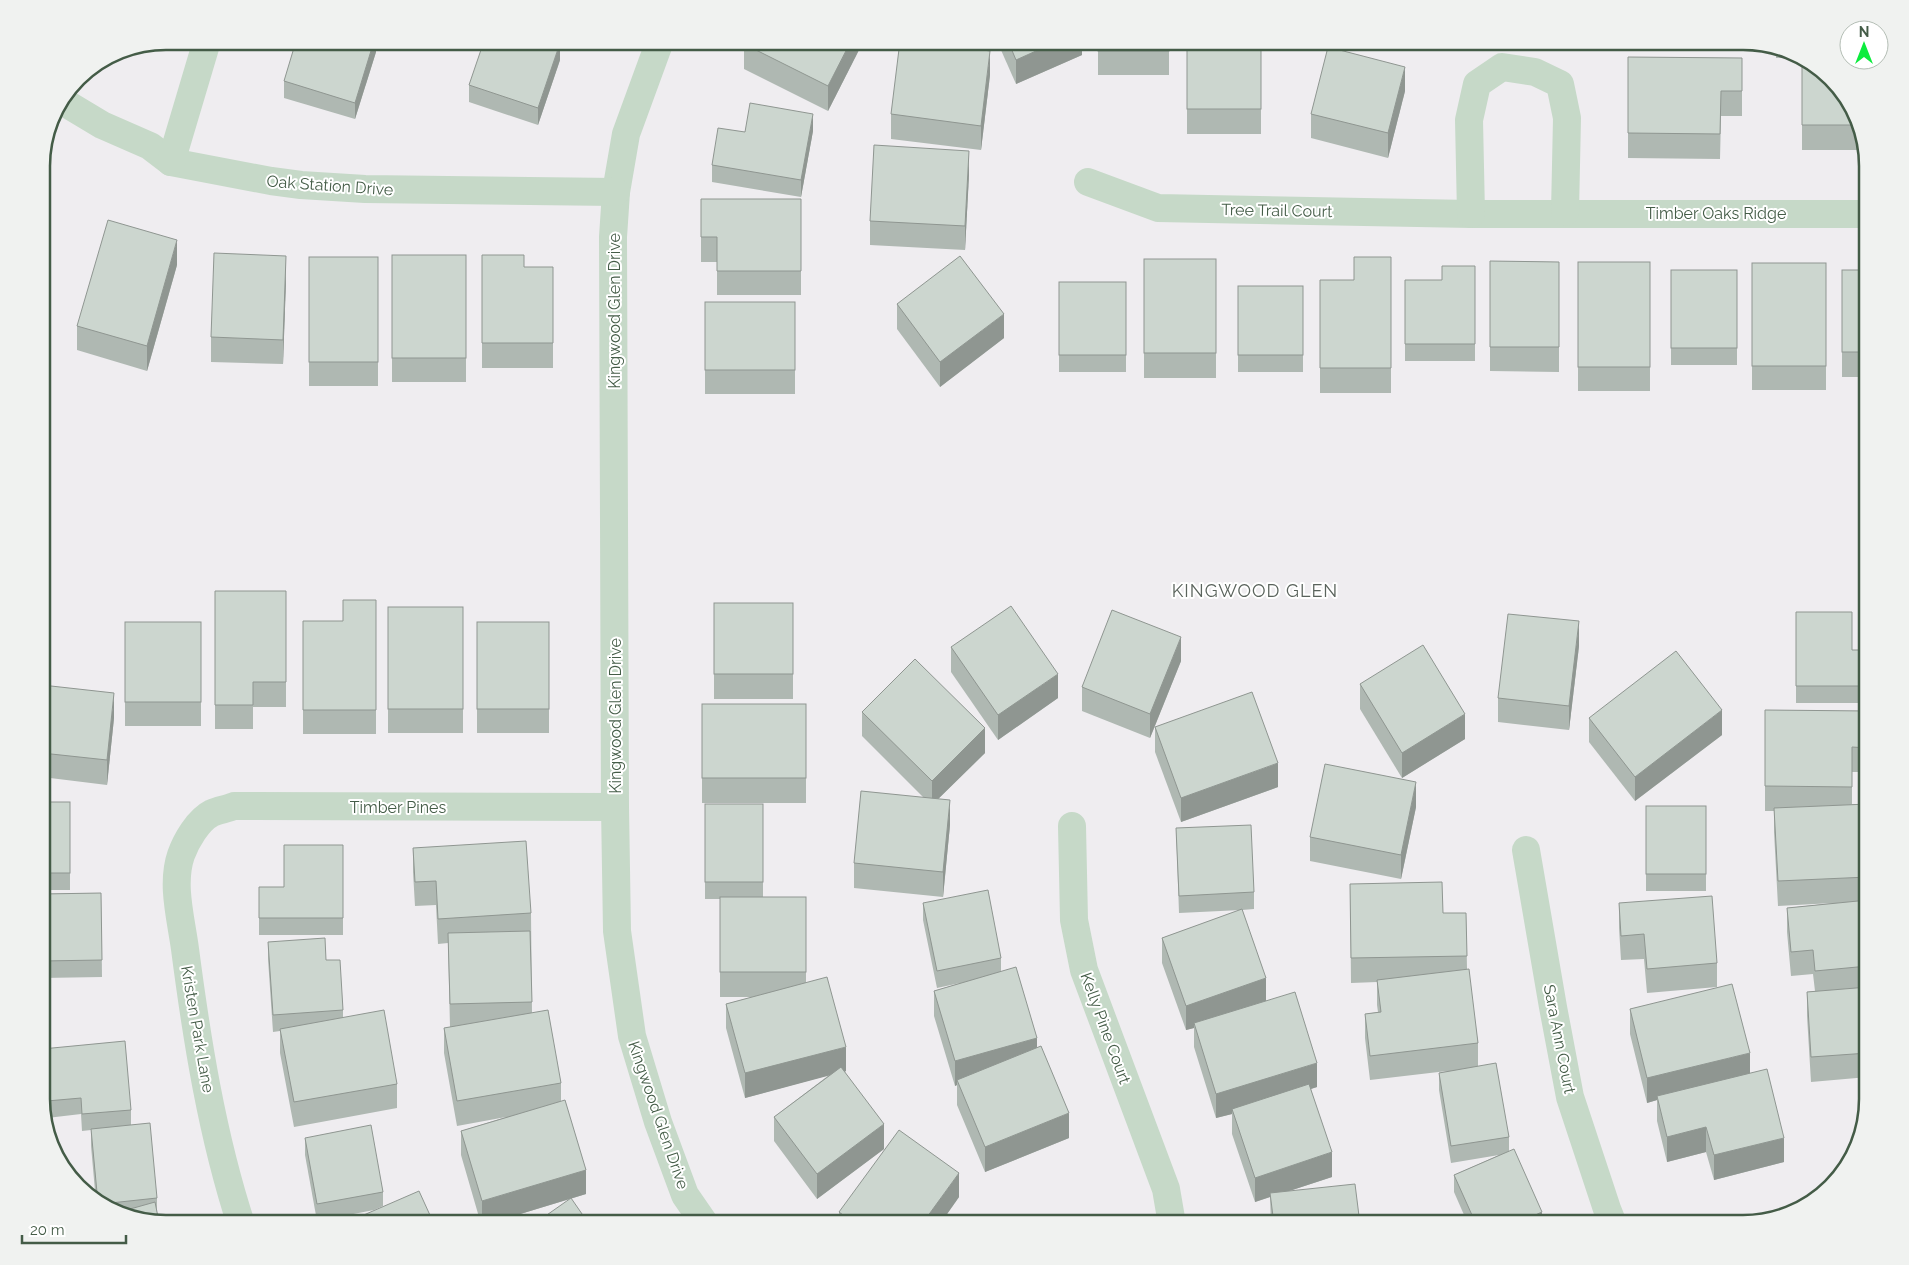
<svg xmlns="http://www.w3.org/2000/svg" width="1909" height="1265" viewBox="0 0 1909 1265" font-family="Raleway,sans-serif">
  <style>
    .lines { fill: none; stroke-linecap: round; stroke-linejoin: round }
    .minor { stroke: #c6d9c8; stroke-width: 28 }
    .wall { fill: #afb8b2 }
    .shaded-wall { fill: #8f9691 }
    .building { fill: #ccd6cf; stroke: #8f9691 }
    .labels { text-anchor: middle; stroke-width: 4; stroke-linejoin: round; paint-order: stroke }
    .street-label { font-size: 16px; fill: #445c47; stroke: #fff }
    .neighbourhood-label { font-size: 18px; letter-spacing: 1px; fill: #5a635c; stroke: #fff }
    .rim { fill: none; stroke: #445c47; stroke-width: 2.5 }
  </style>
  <rect width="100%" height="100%" fill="#efedf0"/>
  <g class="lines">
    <g class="minor">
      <polyline points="660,41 626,134 616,192 613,237 615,807 617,931 632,1036 658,1122 685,1195 705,1224"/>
      <polyline points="62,101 102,125 150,146 171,162 271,181 301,185 365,189 616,192"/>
      <polyline points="171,162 207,41"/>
      <polyline points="1088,182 1158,208 1471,214 1868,214"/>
      <polyline points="1471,214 1469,120 1477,84 1502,67 1535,72 1560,84 1567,118 1565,212"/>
      <polyline points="1072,826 1074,920 1084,970 1166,1189 1172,1224"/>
      <polyline points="1526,850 1553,1007 1570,1097 1607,1209 1613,1224"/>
      <path d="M241,1224C212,1135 197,1041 185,949C181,919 171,884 181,855C186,841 198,820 212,813C219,810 227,809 234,806L615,807"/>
    </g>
  </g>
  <g class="wall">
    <polygon points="376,41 376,52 355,119 284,98 284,81"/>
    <polygon points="389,41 398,41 397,44"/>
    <polygon points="861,41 861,46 828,111 744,69 744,44"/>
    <polygon points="997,41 1082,41 1082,55 1016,84"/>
    <rect x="1098" y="41" width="71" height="34"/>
    <rect x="1187" y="41" width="74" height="93"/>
    <polygon points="1392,41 1410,41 1401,50"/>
    <polygon points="1637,41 1652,41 1646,49"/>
    <polygon points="1776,52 1797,58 1776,58"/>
    <polygon points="1628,57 1742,58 1742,116 1721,116 1720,159 1628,158"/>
    <polygon points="1802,59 1851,104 1863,150 1802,150"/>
    <polygon points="560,60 538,125 469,102 469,85"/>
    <polygon points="990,75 981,150 891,139 891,114"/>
    <polygon points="1405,91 1388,158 1311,138 1311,114"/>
    <polygon points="813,131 801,197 712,182 712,165 745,132"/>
    <polygon points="969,175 965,250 870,245 870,221"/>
    <polygon points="701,199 801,199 801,295 717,295 717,262 701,262"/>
    <rect x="392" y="255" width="74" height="127"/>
    <polygon points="482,255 524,267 553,267 553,368 482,368"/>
    <rect x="309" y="257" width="69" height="129"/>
    <polygon points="1391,257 1391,393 1320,393 1320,280 1354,280"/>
    <rect x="1144" y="259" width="72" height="119"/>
    <polygon points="1490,261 1559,262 1559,372 1490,371"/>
    <rect x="1578" y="262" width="72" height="129"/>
    <rect x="1752" y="263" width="74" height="127"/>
    <polygon points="177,265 147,371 77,350 77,326"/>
    <polygon points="1475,266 1475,361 1405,361 1405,280 1442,280"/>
    <rect x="1671" y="270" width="66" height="95"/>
    <rect x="1842" y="270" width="26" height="107"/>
    <polygon points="286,280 283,364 211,362 211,337"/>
    <rect x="1059" y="282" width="67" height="90"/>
    <rect x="1238" y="286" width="65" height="86"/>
    <rect x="705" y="302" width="90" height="92"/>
    <polygon points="897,304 1004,338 940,387 897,329"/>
    <polygon points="215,591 286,591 286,707 253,707 253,729 215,729"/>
    <polygon points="376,600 376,734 303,734 303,621 343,621"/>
    <rect x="714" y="603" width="79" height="96"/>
    <rect x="388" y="607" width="75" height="126"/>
    <polygon points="1796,612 1852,650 1868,650 1868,703 1796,703"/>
    <rect x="125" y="622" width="76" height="104"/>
    <rect x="477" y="622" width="72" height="111"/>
    <polygon points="1579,646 1569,730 1498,722 1498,698"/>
    <polygon points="951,647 1058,698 998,740 951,672"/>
    <polygon points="1181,661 1150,738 1082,711 1082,687"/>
    <polygon points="1360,684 1465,739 1402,778 1360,709"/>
    <polygon points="42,685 114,718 107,785 42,777"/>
    <rect x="702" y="704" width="104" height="99"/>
    <polygon points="1765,710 1868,711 1868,772 1852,772 1852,804 1868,804 1868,1077 1811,1082 1807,1016 1807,992 1815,991 1813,974 1791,976 1787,932 1787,908 1833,903 1778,906 1774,832 1774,811 1765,811"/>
    <polygon points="862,712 985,753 938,799 950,825 943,897 854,888 854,863 924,798 862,736"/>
    <polygon points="1589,718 1722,735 1635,801 1589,742"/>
    <polygon points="1155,727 1278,787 1181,822 1155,752"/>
    <rect x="42" y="802" width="28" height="88"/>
    <polygon points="705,804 763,804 763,897 806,897 806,982 846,1071 845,1072 884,1149 817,1199 774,1141 774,1117 829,1075 745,1098 726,1028 726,1004 752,997 720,997 720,899 705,899"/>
    <rect x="1646" y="806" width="60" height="85"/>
    <polygon points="1416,807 1401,879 1310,861 1310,837"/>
    <polygon points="1176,828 1254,892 1254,909 1242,910 1266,1000 1317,1087 1311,1089 1332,1177 1289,1191 1360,1224 1271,1224 1270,1197 1255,1202 1232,1134 1232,1114 1216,1118 1194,1047 1194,1028 1186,1030 1162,963 1162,938 1241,910 1179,913"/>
    <polygon points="343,845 343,935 259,935 259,887 284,887"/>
    <polygon points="413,848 531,913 532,1013 561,1083 561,1101 586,1194 487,1224 481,1224 461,1155 461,1131 506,1117 457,1126 444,1053 444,1028 450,1027 448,943 438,944 436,905 415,906 413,872"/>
    <polygon points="1350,884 1443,913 1466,913 1467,969 1478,1043 1478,1066 1509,1137 1509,1151 1542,1221 1545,1224 1468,1224 1454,1192 1454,1175 1499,1155 1451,1163 1439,1090 1439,1073 1447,1071 1370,1080 1365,1038 1365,1014 1378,1012 1377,1005 1377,982 1351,983"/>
    <polygon points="101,893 102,977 42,978 42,894"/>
    <polygon points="923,903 1001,958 1001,971 1037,1047 1069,1138 985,1172 957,1105 957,1085 955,1086 934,1016 934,991 960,983 937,988 923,920"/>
    <polygon points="1619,903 1717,963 1717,987 1647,993 1644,959 1621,960 1619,928"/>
    <polygon points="268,942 326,960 343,1010 343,1017 397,1084 397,1108 294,1127 280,1053 280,1031 273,1032 268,959"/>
    <polygon points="1630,1009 1750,1073 1784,1162 1714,1180 1706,1152 1667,1162 1657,1121 1657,1100 1647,1103 1630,1034"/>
    <polygon points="42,1049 131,1110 131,1125 157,1198 157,1212 159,1222 96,1202 91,1146 91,1130 82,1131 81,1114 47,1118 42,1066"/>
    <polygon points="305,1138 383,1192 383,1206 374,1210 317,1221 305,1155"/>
    <polygon points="959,1197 940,1224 839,1224 839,1212"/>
  </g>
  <g class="shaded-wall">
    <polygon points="374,41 376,41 376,52 355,119 355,103"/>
    <polygon points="851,41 861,41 861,46 828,111 828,86"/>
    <polygon points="1058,41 1082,41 1082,55 1016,84 1016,60"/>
    <polygon points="1401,41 1410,41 1401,50"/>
    <polygon points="1646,41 1652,41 1646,49"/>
    <polygon points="560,43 560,60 538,125 538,108"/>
    <polygon points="990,51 990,75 981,150 981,126"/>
    <polygon points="1405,67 1405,91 1388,158 1388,133"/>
    <polygon points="813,114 813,131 801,197 801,180"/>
    <polygon points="969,151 969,175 965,250 965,226"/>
    <polygon points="177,240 177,265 147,371 147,346"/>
    <polygon points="286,256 286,280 283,364 283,340"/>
    <polygon points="1004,314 1004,338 940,387 940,362"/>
    <polygon points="1579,621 1579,646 1569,730 1569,706"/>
    <polygon points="1181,637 1181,661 1150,738 1150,714"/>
    <polygon points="1058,674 1058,698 998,740 998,715"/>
    <polygon points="114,693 114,718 107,785 107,760"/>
    <polygon points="1722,710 1722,735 1635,801 1635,777"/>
    <polygon points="1465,714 1465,739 1402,778 1402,753"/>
    <polygon points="985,728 985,753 932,805 932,781"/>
    <polygon points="1278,763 1278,787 1181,822 1181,798"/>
    <polygon points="1416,782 1416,807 1401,879 1401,855"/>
    <polygon points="950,800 950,825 943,897 943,872"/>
    <polygon points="1266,978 1266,1002 1194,1023 1194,1028 1186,1030 1186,1006"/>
    <polygon points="1037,1038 1037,1062 957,1080 957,1085 955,1086 955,1061"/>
    <polygon points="846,1047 846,1071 745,1098 745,1073"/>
    <polygon points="1750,1053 1750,1078 1657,1096 1657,1100 1647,1103 1647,1078"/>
    <polygon points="1317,1063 1317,1087 1233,1113 1232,1109 1232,1114 1216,1118 1216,1094"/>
    <polygon points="1069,1113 1069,1138 985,1172 985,1147"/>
    <polygon points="884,1124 884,1149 817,1199 817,1174"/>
    <polygon points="1706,1127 1706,1152 1667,1162 1667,1137"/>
    <polygon points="1784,1138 1784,1162 1714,1180 1714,1155"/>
    <polygon points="1332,1152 1332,1177 1271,1197 1270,1193 1270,1197 1255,1202 1255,1178"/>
    <polygon points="586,1170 586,1194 487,1224 482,1224 482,1201"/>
    <polygon points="959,1173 959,1197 940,1224 922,1224"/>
    <polygon points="1542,1212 1542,1224 1515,1224"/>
  </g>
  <g class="building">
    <polygon points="296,41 374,41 355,103 284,81"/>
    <polygon points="484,41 554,41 560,43 538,108 469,85"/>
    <polygon points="746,41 851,41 828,86 744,44"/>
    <polygon points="900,41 917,41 990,51 981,126 891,114"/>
    <polygon points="1008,41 1058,41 1016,60"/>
    <rect x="1098" y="41" width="71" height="10"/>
    <rect x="1187" y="41" width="74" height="68"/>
    <polygon points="1328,47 1405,67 1388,133 1311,114"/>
    <polygon points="1628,57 1742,58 1742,91 1721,91 1720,134 1628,133"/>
    <polygon points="1802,59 1812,63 1851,104 1857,125 1802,125"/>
    <polygon points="750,103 813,114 801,180 712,165 718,128 745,132"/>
    <polygon points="874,145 969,151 965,226 870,221"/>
    <polygon points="701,199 801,199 801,271 717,271 717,237 701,237"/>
    <polygon points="108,220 177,240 147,346 77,326"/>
    <polygon points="214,253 286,256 283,340 211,337"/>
    <rect x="392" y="255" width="74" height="103"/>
    <polygon points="482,255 524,255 524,267 553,267 553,343 482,343"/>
    <polygon points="960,256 1004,314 940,362 897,304"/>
    <rect x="309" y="257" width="69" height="105"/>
    <polygon points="1354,257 1391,257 1391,368 1320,368 1320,280 1354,280"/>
    <rect x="1144" y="259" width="72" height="94"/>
    <polygon points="1490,261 1559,262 1559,347 1490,347"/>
    <rect x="1578" y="262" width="72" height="105"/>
    <rect x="1752" y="263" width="74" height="103"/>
    <polygon points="1442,266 1475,266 1475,344 1405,344 1405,280 1442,280"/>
    <rect x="1671" y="270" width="66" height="78"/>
    <rect x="1842" y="270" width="26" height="82"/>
    <rect x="1059" y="282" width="67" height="73"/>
    <rect x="1238" y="286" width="65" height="69"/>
    <rect x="705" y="302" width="90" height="68"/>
    <polygon points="215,591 286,591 286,682 253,682 253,705 215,705"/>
    <polygon points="343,600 376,600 376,710 303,710 303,621 343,621"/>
    <rect x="714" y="603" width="79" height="71"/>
    <polygon points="1011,606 1058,674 998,715 951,647"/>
    <rect x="388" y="607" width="75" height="102"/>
    <polygon points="1112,610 1181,637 1150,714 1082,687"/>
    <polygon points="1796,612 1852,612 1852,650 1868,650 1868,686 1796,686"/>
    <polygon points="1508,614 1579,621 1569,706 1498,698"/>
    <rect x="125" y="622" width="76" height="80"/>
    <rect x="477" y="622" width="72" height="87"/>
    <polygon points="1423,645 1465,714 1402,753 1360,684"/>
    <polygon points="1676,651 1722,710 1635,777 1589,718"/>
    <polygon points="915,659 985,728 932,781 862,712"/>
    <polygon points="42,685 114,693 107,760 42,753"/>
    <polygon points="1252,692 1278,763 1181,798 1155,727"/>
    <rect x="702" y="704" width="104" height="74"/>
    <polygon points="1765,710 1868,711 1868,748 1852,747 1852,787 1765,786"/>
    <polygon points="1325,764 1416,782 1401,855 1310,837"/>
    <polygon points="861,791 950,800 943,872 854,863"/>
    <rect x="42" y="802" width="28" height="71"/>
    <rect x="705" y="804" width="58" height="78"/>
    <polygon points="1868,804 1868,877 1778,881 1774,808"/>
    <rect x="1646" y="806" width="60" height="68"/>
    <polygon points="1251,825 1254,892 1179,896 1176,828"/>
    <polygon points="526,841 531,913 438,919 436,881 415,882 413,848"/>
    <polygon points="284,845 343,845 343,918 259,918 259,887 284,887"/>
    <polygon points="1442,882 1443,913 1466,913 1467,956 1351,958 1350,884"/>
    <polygon points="988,890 1001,958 937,971 923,903"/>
    <polygon points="101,893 102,960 42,961 42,894"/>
    <polygon points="1712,896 1717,963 1647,969 1644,934 1621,936 1619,903"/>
    <rect x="720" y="897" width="86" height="75"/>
    <polygon points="1868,900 1868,966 1815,971 1813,950 1791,952 1787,908"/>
    <polygon points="1242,909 1266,978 1186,1006 1162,938"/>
    <polygon points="530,931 532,1002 450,1004 448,933"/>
    <polygon points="325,938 326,960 340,960 343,1010 273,1015 268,942"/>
    <polygon points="1016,967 1037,1038 955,1061 934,991"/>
    <polygon points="1469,969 1478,1043 1370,1056 1365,1014 1381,1012 1377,980"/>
    <polygon points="827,977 846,1047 745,1073 726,1004"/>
    <polygon points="1732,984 1750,1053 1647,1078 1630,1009"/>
    <polygon points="1868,987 1868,1053 1811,1057 1807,992"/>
    <polygon points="1295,992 1317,1063 1216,1094 1194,1023"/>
    <polygon points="384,1010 397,1084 294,1102 280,1029"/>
    <polygon points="548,1010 561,1083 457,1101 444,1028"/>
    <polygon points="125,1041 131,1110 82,1114 81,1098 47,1101 42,1049"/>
    <polygon points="1041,1046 1069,1113 985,1147 957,1080"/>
    <polygon points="1496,1063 1509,1137 1451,1146 1439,1073"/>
    <polygon points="841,1067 884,1124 817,1174 774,1117"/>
    <polygon points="1767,1069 1784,1138 1714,1155 1706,1127 1667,1137 1657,1096"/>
    <polygon points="1309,1084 1332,1152 1255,1178 1232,1109"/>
    <polygon points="565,1100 586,1170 482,1201 461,1131"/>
    <polygon points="150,1123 157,1198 101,1204 98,1203 91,1129"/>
    <polygon points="371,1125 383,1192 317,1204 305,1138"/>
    <polygon points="899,1130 959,1173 922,1224 855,1224 839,1212"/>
    <polygon points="1514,1149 1542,1212 1515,1224 1476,1224 1454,1175"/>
    <polygon points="1355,1184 1360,1224 1274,1224 1270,1193"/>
    <polygon points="419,1191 434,1224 343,1224"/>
    <polygon points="571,1198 589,1224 534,1224"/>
    <polygon points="155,1202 159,1222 123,1211"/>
    <polygon points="1543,1220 1545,1224 1535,1224"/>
  </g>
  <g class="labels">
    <g class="street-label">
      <text transform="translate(330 185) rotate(4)" y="6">Oak Station Drive</text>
      <text transform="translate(1277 210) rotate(1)" y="6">Tree Trail Court</text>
      <text x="1716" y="219">Timber Oaks Ridge</text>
      <text transform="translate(614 311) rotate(-90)" y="6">Kingwood Glen Drive</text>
      <text transform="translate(615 716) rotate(-90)" y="6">Kingwood Glen Drive</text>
      <text x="398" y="813">Timber Pines</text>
      <text transform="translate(1106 1028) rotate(70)" y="6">Kelly Pine Court</text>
      <text transform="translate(198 1029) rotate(80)" y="6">Kristen Park Lane</text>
      <text transform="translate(1560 1039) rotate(79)" y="6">Sara Ann Court</text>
      <text transform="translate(659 1115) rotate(71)" y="6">Kingwood Glen Drive</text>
    </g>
    <g class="neighbourhood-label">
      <text x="1255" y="597">KINGWOOD GLEN</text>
    </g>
  </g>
  <path d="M0 0H1909V1265H0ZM166 50H1743A116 116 0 0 1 1859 166V1099A116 116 0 0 1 1743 1215H166A116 116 0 0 1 50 1099V166A116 116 0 0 1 166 50Z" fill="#f0f2f0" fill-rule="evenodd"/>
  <path class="rim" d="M166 50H1743A116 116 0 0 1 1859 166V1099A116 116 0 0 1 1743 1215H166A116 116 0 0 1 50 1099V166A116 116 0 0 1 166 50Z"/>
  <g transform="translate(1864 45)"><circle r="24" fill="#ffffff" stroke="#b4beb5"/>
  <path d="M0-4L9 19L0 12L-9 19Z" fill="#0cec3d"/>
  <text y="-8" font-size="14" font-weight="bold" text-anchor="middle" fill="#445c47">N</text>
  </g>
  <path d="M22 1235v8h104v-8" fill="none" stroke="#445c47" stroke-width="2.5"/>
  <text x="30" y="1235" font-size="15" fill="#445c47" stroke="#ffffff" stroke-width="4" paint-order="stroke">20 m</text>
</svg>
